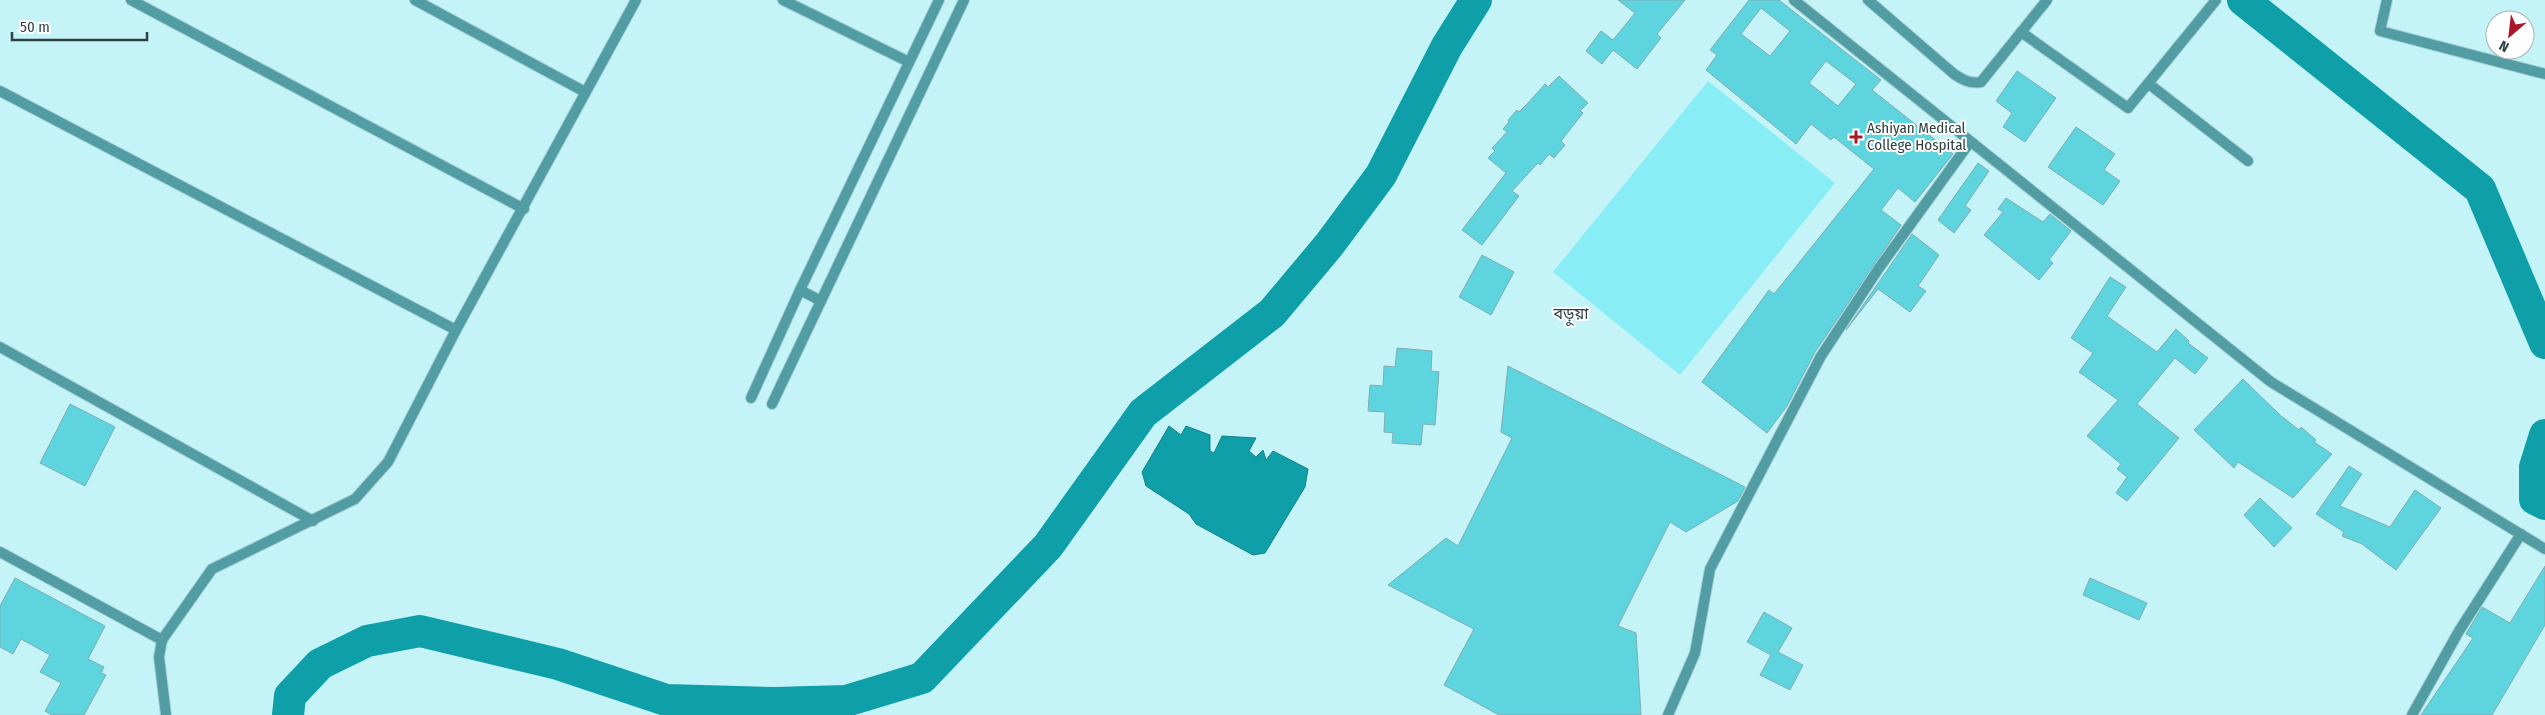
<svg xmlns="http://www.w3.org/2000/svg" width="2545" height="715" viewBox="0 0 2545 715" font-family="'Fira Sans Condensed','Noto Sans Bengali',sans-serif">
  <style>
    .green { fill: #89edf6 }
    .water { fill: #0e9fa9; stroke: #17828a }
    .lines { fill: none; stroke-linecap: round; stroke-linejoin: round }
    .river { stroke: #0e9fa9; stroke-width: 32 }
    .building { fill: #5dd4de; stroke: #7fadb1; fill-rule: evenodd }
    .minor-casing { stroke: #a6d0d4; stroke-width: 12 }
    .tertiary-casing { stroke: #a6d0d4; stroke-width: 12 }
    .minor { stroke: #529da3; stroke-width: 10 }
    .tertiary { stroke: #529da3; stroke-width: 10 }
    .poi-dot { fill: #ab1728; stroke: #fff; stroke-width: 2 }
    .labels { text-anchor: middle; stroke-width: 4; stroke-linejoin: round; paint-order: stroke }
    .poi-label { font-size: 15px; fill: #2d4042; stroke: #fff; text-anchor: start }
    .neighbourhood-label { font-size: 16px; fill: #2d4042; stroke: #fff }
  </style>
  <rect width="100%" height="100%" fill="#c4f4f8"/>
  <polygon class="green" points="1708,81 1835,183 1680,375 1553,272"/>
  <polygon class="water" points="1169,426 1181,435 1186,426 1210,435 1210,451 1214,453 1222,436 1256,438 1249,451 1256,457 1263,450 1266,460 1273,451 1308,469 1305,487 1265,553 1253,555 1196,524 1189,514 1146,486 1142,472"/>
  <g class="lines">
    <g class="river">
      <polyline points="2243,0 2480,189 2545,343"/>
      <polyline points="2545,435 2535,467 2535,499 2545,504"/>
      <polyline points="288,715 290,696 320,664 367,641 420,631 558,664 666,700 775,703 846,701 922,678 1048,546 1143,413 1272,313 1329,245 1381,175 1447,46 1476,0"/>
    </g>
  </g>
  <g class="building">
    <polygon points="1618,0 1685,0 1657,34 1661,38 1637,69 1613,50 1602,64 1586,51 1601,31 1613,40 1635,13"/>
    <path d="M1749,0H1779L1881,80L1872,90L1953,154L1915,202L1898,188L1881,210L1901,225L1815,352L1787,406L1767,433L1702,382L1769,290L1774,294L1874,169L1834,137L1831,140L1811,124L1796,144L1706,70L1717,55L1710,50ZM1761,8L1790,31L1770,56L1741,34ZM1826,61L1856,84L1838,106L1809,83Z"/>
    <polygon points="2017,71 2056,98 2025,142 2003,127 2012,113 1996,101"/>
    <polygon points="1559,76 1588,103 1580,111 1583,113 1561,141 1565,145 1554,158 1549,154 1540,165 1538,163 1512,191 1519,196 1482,245 1462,230 1506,173 1488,158 1495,151 1492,148 1507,132 1503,129 1509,122 1508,120 1517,110 1519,112 1528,103 1545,84 1548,87"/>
    <polygon points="2076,127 2115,154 2104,170 2120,181 2103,205 2048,167"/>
    <polygon points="1978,163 1989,171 1965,206 1971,210 1954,233 1938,220"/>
    <polygon points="2006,198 2043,222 2050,214 2071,231 2049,260 2053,263 2039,280 1984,235 2003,212 1998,209"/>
    <polygon points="1912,234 1939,255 1918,286 1926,291 1910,312 1878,289 1846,330"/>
    <polygon points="1482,255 1514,272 1491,315 1459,297"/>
    <polygon points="2110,277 2126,287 2107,316 2157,352 2176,329 2189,341 2188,343 2208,358 2195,374 2175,358 2137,404 2179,438 2127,501 2116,493 2127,477 2117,469 2121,464 2087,436 2118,400 2079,372 2093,353 2071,338"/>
    <polygon points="1397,348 1432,351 1431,371 1439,372 1435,425 1423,424 1421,445 1392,443 1393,433 1384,432 1385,412 1368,411 1370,385 1383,386 1384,366 1395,367"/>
    <polygon points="1508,366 1745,487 1738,501 1686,532 1670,522 1618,626 1636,633 1641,715 1499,715 1444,685 1474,629 1388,585 1446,538 1458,546 1512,438 1501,432"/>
    <polygon points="2243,379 2280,415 2299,430 2301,427 2316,440 2314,442 2332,454 2293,498 2238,462 2234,468 2194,430"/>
    <polygon points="70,404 115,427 85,486 40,463"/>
    <polygon points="2349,466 2362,474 2340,506 2390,527 2415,490 2441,508 2396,570 2362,544 2342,536 2344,532 2316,514"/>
    <polygon points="2260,498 2292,528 2274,547 2244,515"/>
    <polygon points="2545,566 2545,625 2492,715 2421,715 2473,638 2466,634 2482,607 2510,623"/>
    <polygon points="15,578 105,626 88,659 104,667 101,673 106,675 84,715 52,715 45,711 61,683 40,672 50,655 21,639 13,654 0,647 0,606"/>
    <polygon points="2090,578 2147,603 2139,620 2083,595"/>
    <polygon points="1764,612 1792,628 1778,652 1803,665 1790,690 1760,675 1771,655 1747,642"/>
  </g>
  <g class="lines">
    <g class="minor-casing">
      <g id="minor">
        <polyline points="131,0 524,209"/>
        <polyline points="415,0 585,92"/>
        <polyline points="783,0 909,62"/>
        <path d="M1868,0L1954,74C1963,80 1970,84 1981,82L2047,0"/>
        <polyline points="2387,0 2380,31 2545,74"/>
        <polyline points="2021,32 2128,108 2216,0"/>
        <polyline points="2149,84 2248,161"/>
        <polyline points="0,91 456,330"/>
        <polyline points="800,290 821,301"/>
        <polyline points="0,347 313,521"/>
        <polyline points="751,398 800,290 939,0"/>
        <polyline points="772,404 964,0"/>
        <polyline points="0,552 162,640"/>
        <polyline points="166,715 159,657 162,640 212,569 355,499 388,462 456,330 636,0"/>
        <polyline points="1668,715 1695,653 1710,569 1821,356 1879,268 1970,142"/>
        <polyline points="2412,715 2459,631 2521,534"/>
      </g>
    </g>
    <g class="tertiary-casing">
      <polyline id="tertiary" points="1794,0 2271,382 2545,549"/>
    </g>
    <use href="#minor" class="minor"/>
    <use href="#tertiary" class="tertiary"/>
  </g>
  <path class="poi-dot" d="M1853.5 129.5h5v5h5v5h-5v5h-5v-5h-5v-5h5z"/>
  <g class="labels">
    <g class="poi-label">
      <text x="1867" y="133">Ashiyan Medical<tspan x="1867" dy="17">College Hospital</tspan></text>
    </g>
    <g class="neighbourhood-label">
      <text x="1571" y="319">বড়ুয়া</text>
    </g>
  </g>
  <g transform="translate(2510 35) rotate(208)"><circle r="24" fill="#ffffff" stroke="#abb3b3"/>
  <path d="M0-4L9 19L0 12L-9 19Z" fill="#ab1728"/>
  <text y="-8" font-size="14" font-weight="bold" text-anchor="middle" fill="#2d4042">N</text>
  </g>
  <path d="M12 32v8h135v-8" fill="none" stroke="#2d4042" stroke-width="2.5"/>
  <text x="20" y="32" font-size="15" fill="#2d4042" stroke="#ffffff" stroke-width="4" paint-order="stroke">50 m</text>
</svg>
